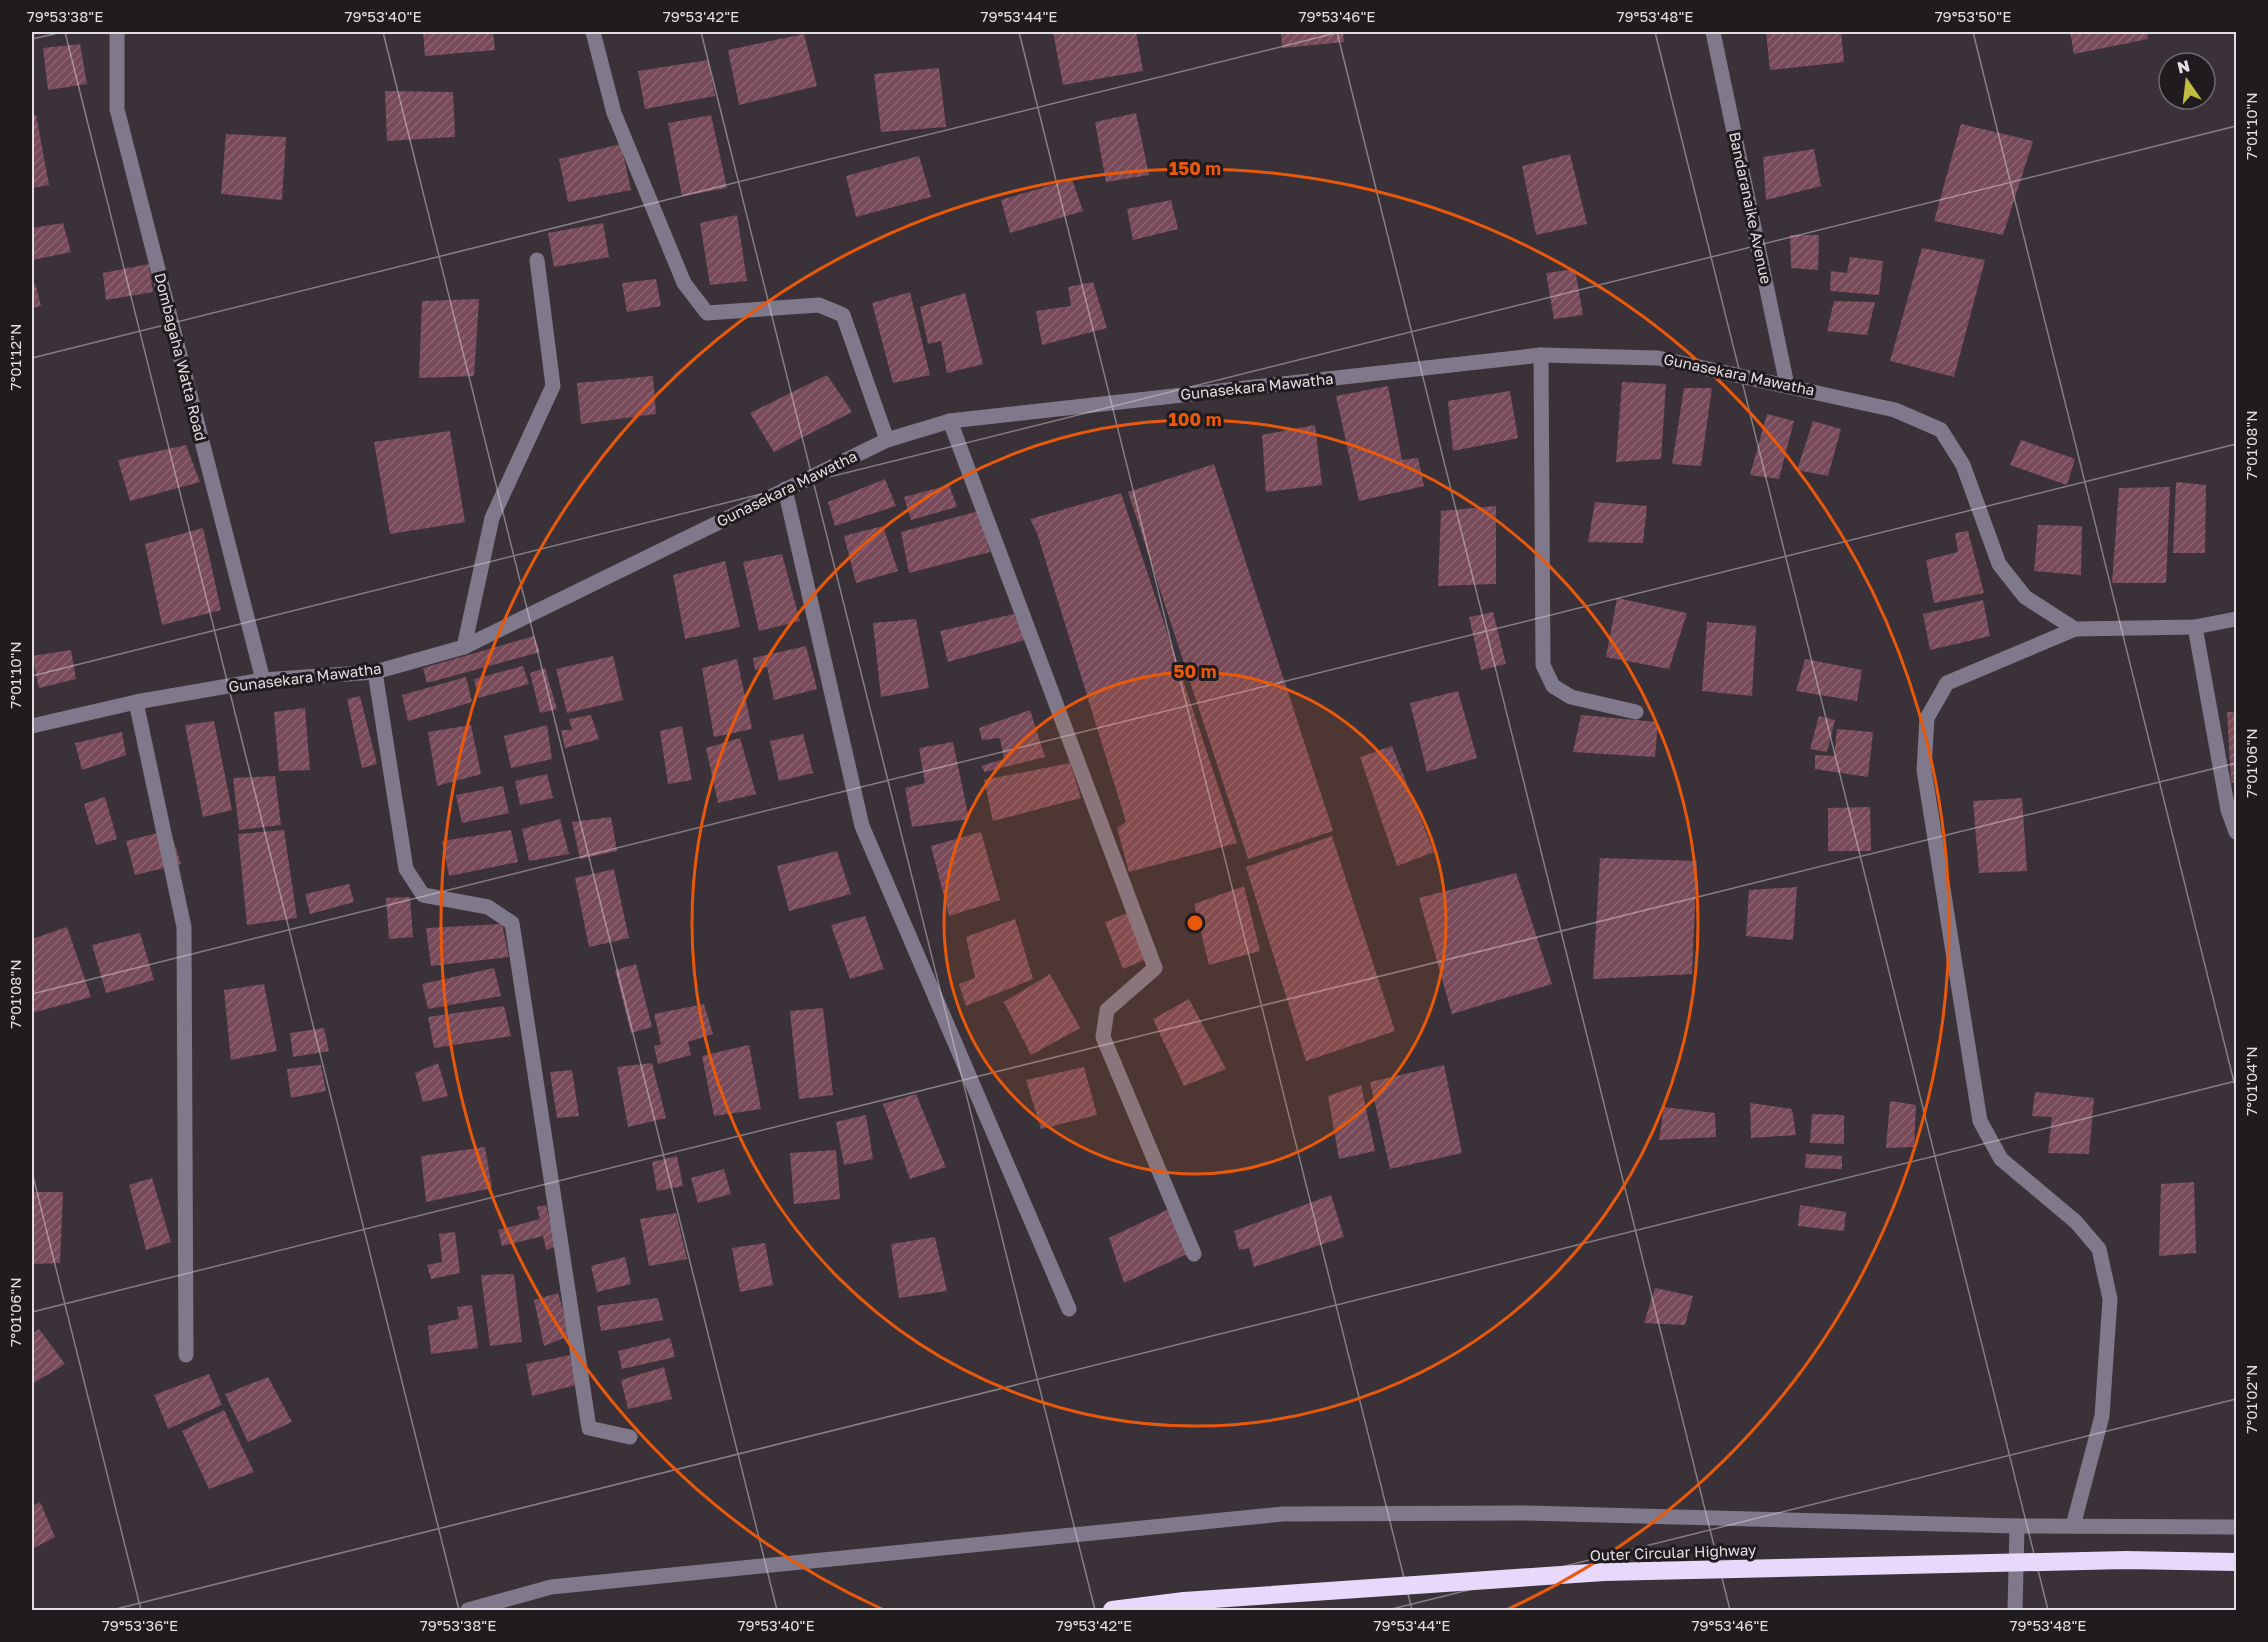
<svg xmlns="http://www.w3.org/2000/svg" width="2268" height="1642" viewBox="0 0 2268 1642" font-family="'Golos Text',sans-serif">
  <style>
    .building { fill: url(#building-hatch) }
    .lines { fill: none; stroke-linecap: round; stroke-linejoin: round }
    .minor { stroke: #80788b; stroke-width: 15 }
    .highway { stroke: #e8d8fc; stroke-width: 18 }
    .ticks { fill: none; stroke: #e3dee2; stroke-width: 1.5; stroke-opacity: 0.45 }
    .ring { fill: none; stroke: #e8590c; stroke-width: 3 }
    .labels { text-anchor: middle; stroke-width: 6; stroke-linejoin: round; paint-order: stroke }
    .street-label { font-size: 15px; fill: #e3dee2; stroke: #1f1b1e }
    .centre { fill: #e8590c; stroke: #1f1b1e; stroke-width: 3 }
    .ring-label { font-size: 18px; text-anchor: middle; font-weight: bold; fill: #e8590c; stroke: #1f1b1e; stroke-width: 6; stroke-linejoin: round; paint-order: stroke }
    .neatline { fill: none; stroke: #e3dee2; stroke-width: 2 }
    .ticks-label { font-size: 15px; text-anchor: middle; fill: #e3dee2 }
  </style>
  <defs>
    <pattern id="building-hatch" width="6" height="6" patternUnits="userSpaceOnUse" patternTransform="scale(1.5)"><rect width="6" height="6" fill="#784a59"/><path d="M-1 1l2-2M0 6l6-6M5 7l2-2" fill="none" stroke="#8b6471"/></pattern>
  </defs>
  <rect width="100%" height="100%" fill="#3a3139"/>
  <g class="building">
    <polygon points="423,32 493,32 495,50 425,56"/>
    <polygon points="1053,32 1136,32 1143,71 1063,85"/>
    <polygon points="1281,32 1343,32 1344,42 1282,48"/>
    <polygon points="1766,32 1841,32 1844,62 1770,70"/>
    <polygon points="2070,32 2147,32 2148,39 2074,54"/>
    <polygon points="804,34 817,86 739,105 728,50"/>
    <polygon points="80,44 87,84 48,90 43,48"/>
    <polygon points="708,60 715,96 645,109 638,71"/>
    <polygon points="939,68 946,127 881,132 874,74"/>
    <polygon points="385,91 453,92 455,137 387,141"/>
    <polygon points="1136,113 1149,175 1106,182 1095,122"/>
    <polygon points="32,115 36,115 49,185 32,188"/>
    <polygon points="711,115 727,188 682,196 668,123"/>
    <polygon points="1961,124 2033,141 2003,235 1934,221"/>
    <polygon points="226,134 286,137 282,200 221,194"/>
    <polygon points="621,144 631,190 568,202 559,159"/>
    <polygon points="1814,149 1821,186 1766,200 1763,157"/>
    <polygon points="1570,154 1587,224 1536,235 1522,166"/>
    <polygon points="919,156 931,197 856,217 846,176"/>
    <polygon points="1072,179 1083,211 1010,233 1001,200"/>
    <polygon points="1171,200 1178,229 1133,240 1127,209"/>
    <polygon points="737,215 747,281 710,285 700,223"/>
    <polygon points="63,223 71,252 32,260 32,228"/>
    <polygon points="603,223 609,257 554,267 548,233"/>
    <polygon points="1790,235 1819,235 1818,270 1791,268"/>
    <polygon points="1922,248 1985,260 1954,377 1890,361"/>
    <polygon points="1850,257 1883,261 1879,295 1830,291 1831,271 1847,273"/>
    <polygon points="149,264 153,292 106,300 103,273"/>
    <polygon points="1575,269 1583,315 1554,319 1546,273"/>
    <polygon points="656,279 661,306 627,312 622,283"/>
    <polygon points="1093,282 1107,328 1042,345 1036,311 1071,306 1068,287"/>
    <polygon points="35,283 41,306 32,308 32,284"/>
    <polygon points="910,292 930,375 893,383 872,303"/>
    <polygon points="965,293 983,364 947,373 941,341 928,344 920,307"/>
    <polygon points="479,299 474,376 419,378 422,301"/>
    <polygon points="1834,301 1875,302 1867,335 1827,331"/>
    <polygon points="827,375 852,412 774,452 750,413"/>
    <polygon points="653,376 656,414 581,424 577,383"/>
    <polygon points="1622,382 1666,384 1661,459 1616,462"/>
    <polygon points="1388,386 1402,460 1418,458 1424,486 1359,501 1336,396"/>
    <polygon points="1684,388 1712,388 1701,466 1672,464"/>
    <polygon points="1510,391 1518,438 1453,451 1448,401"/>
    <polygon points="1767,414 1794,421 1779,479 1750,475"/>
    <polygon points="1813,421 1841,429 1828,476 1797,470"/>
    <polygon points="1315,425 1322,485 1266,492 1262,435"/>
    <polygon points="450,431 465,522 390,534 374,442"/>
    <polygon points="2021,440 2075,459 2067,485 2010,465"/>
    <polygon points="186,445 200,482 130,501 118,460"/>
    <polygon points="1214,464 1333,831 1248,859 1128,492"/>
    <polygon points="885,479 896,506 835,526 828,502"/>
    <polygon points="2176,482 2206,485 2205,553 2173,553"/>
    <polygon points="949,485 957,507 911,520 904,497"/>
    <polygon points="2170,487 2166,583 2112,583 2119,488"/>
    <polygon points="1121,493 1237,843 1129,872 1117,828 1126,822 1037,533 1030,519"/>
    <polygon points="1595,502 1647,506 1643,543 1588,542"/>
    <polygon points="1496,506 1496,584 1438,586 1441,511"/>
    <polygon points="979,511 990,552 909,573 901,532"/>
    <polygon points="2038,525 2082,526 2081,575 2034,571"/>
    <polygon points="883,526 898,571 856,583 844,536"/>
    <polygon points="203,528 221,610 162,625 145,544"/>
    <polygon points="1968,531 1984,593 1934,603 1926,560 1958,552 1955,533"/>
    <polygon points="782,554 800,621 759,631 743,562"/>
    <polygon points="725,561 740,627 685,639 673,575"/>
    <polygon points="1617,598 1687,613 1669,669 1606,657"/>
    <polygon points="1983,600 1990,636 1930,650 1923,614"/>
    <polygon points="1493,612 1506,664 1481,670 1469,617"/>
    <polygon points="1014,614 1025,640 948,662 940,631"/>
    <polygon points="916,619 929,688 881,697 873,623"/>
    <polygon points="1707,622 1756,626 1752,696 1702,691"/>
    <polygon points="534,636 540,652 427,683 423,668"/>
    <polygon points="806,646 817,689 774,700 767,667 755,670 753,658"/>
    <polygon points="71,650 76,679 39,688 32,656"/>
    <polygon points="613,656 623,700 567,713 556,669"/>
    <polygon points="737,659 752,729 714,737 702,668"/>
    <polygon points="1805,659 1862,670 1857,701 1796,691"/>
    <polygon points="523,666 529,684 478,698 474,679"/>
    <polygon points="545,668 557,709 540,713 530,673"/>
    <polygon points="466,677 472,702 408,721 402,695"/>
    <polygon points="1458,691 1477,758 1427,772 1410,703"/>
    <polygon points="360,696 377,764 362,768 347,699"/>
    <polygon points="305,708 310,770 279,771 274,712"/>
    <polygon points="1030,710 1045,757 985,772 981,766 1004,759 1000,738 982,740 979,728"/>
    <polygon points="2227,712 2236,712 2236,782 2231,783"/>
    <polygon points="591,715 599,739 565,748 561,730 572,730 569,719"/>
    <polygon points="1581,715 1658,722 1655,757 1573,752"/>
    <polygon points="1819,716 1835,720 1827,752 1810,749"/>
    <polygon points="214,721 232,810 203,817 185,725"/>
    <polygon points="471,725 481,774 437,786 428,732"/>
    <polygon points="547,725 552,759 511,768 504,736"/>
    <polygon points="682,726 692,780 668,784 660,731"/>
    <polygon points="1837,729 1873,732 1868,777 1815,769 1815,755 1834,756"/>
    <polygon points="122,732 126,755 82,770 75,743"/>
    <polygon points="803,734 813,773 779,781 770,741"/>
    <polygon points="740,738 756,794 718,803 706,748"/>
    <polygon points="953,742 969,819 912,827 905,788 925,783 919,748"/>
    <polygon points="1392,746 1434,852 1397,866 1360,757"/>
    <polygon points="1070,763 1081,798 993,821 984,780"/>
    <polygon points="547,774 553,798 520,805 515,781"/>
    <polygon points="275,776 281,825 239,830 233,778"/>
    <polygon points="503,786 509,813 462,823 456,795"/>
    <polygon points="105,797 117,839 96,845 84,804"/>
    <polygon points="2022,798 2027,871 1979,873 1973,801"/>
    <polygon points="1870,807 1871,851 1828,851 1828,808"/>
    <polygon points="611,817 617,851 580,859 572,822"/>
    <polygon points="560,819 569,854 529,861 522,829"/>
    <polygon points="170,830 181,864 135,875 126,841"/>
    <polygon points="284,830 297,918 247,925 238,834"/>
    <polygon points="511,830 518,862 449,876 442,841"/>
    <polygon points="981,832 1000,900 949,916 931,846"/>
    <polygon points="1332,836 1395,1031 1306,1061 1246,867"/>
    <polygon points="837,851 851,894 789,911 777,866"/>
    <polygon points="1600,858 1697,861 1692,974 1593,979"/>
    <polygon points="614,869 629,938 589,947 575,878"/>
    <polygon points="1516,873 1552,984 1452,1014 1419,898"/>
    <polygon points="349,884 354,902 310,914 305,894"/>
    <polygon points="1244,886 1260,951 1209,965 1194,904"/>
    <polygon points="1797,887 1793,940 1746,936 1749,890"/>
    <polygon points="410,897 413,937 389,939 386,898"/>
    <polygon points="1137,909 1155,955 1123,969 1105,922"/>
    <polygon points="865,916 884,969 850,979 831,925"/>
    <polygon points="1015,919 1033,979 966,1006 959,984 975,978 966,937"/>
    <polygon points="502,924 509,957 431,966 426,928"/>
    <polygon points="67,927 91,997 32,1013 32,939"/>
    <polygon points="140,933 154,980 106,993 92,945"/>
    <polygon points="636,964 652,1027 631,1033 615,970"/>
    <polygon points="494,968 501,996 428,1009 422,984"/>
    <polygon points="1050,974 1080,1028 1031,1055 1004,1002"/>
    <polygon points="264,984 277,1051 231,1060 224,990"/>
    <polygon points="1189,999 1226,1069 1184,1086 1153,1019"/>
    <polygon points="704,1004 713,1034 688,1042 691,1055 658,1064 654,1046 661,1044 654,1014"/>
    <polygon points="504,1006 511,1036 434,1048 428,1017"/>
    <polygon points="823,1008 833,1095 799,1099 790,1011"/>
    <polygon points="324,1028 329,1051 293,1057 290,1033"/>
    <polygon points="749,1045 761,1109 714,1116 702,1056"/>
    <polygon points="438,1063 448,1096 423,1102 415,1073"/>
    <polygon points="652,1063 666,1118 628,1127 617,1067"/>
    <polygon points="321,1065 326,1091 291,1098 287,1069"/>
    <polygon points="1444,1065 1462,1153 1390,1169 1370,1082"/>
    <polygon points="1084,1067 1097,1115 1041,1129 1026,1080"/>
    <polygon points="572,1070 579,1116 557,1118 550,1072"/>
    <polygon points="1361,1085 1375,1151 1339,1159 1328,1096"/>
    <polygon points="2035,1092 2094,1098 2089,1154 2048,1153 2052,1117 2032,1116"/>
    <polygon points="916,1094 946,1167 910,1179 883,1104"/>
    <polygon points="1890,1101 1916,1105 1914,1147 1886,1148"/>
    <polygon points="1750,1103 1792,1109 1796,1135 1751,1138"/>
    <polygon points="1664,1107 1715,1113 1716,1137 1659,1140"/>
    <polygon points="1812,1114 1844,1115 1844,1144 1810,1143"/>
    <polygon points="866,1115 873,1159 844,1165 836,1122"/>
    <polygon points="485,1147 492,1188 426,1202 421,1156"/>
    <polygon points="836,1150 840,1199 794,1204 790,1153"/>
    <polygon points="1806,1154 1842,1156 1842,1169 1805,1168"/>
    <polygon points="677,1156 683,1186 657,1191 652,1162"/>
    <polygon points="724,1169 731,1194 698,1203 691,1178"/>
    <polygon points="152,1178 171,1242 146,1250 129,1185"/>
    <polygon points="2194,1182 2196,1253 2159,1256 2161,1184"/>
    <polygon points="32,1192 63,1192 60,1263 32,1264"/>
    <polygon points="1331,1195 1344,1237 1254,1267 1249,1248 1239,1250 1234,1231"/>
    <polygon points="546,1205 556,1246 546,1250 543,1236 502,1246 498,1230 540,1219 537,1207"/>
    <polygon points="1800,1205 1846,1212 1844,1231 1798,1226"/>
    <polygon points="1169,1209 1187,1254 1124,1283 1109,1238"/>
    <polygon points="676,1213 687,1259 649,1266 640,1219"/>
    <polygon points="455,1232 460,1273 431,1279 427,1265 442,1262 439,1234"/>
    <polygon points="935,1237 947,1291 899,1298 891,1244"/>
    <polygon points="765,1243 773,1285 740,1292 732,1248"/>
    <polygon points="625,1257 631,1284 597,1292 591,1266"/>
    <polygon points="514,1274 522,1342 490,1346 481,1275"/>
    <polygon points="1655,1288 1693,1296 1685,1325 1644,1323"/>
    <polygon points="558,1293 571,1335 544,1346 534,1300"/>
    <polygon points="658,1298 663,1320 601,1331 597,1306"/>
    <polygon points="472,1305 478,1348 431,1354 428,1326 459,1319 457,1307"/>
    <polygon points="39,1329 65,1364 32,1384 32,1334"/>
    <polygon points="670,1338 675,1357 622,1369 618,1351"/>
    <polygon points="570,1355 576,1385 532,1396 526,1364"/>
    <polygon points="664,1367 672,1399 628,1409 621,1380"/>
    <polygon points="209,1374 222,1405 168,1429 154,1395"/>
    <polygon points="268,1377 292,1422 248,1442 225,1394"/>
    <polygon points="224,1410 254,1472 209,1489 182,1431"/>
    <polygon points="40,1502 55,1537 32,1549 32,1506"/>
  </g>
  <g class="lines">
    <g class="minor">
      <polyline points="117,32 117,109 263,680"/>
      <polyline points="593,32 614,113 684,283 707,313 819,305 843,315 887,440"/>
      <polyline points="1713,32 1787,385"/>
      <polyline points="1541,355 1543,665 1553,686 1571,697 1636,712"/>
      <polyline points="950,421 1155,968 1107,1010 1103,1037 1194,1254"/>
      <polyline points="785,489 862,826 1069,1309"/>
      <polyline points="2195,627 2228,810 2236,832"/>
      <polyline points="464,647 492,518 553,386 537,260"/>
      <polyline points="375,672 406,869 423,895 488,907 512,923 589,1428 630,1437"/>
      <polyline points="136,702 184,927 186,1355"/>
      <polyline points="32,726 136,702 263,680 375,672 464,647 887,440 950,421 1541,355 1658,358 1895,410 1941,430 1963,465 1999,564 2025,597 2075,629 2195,627 2236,619"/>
      <polyline points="2073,1526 2102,1416 2110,1299 2099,1249 2076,1222 2001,1159 1980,1121 1924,770 1927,718 1947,683 2075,629"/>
      <polyline points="468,1610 551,1587 1283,1514 1527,1513 2017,1526 2236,1527"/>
      <polyline points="2015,1610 2017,1526"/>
    </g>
    <polyline class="highway" points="1112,1610 1184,1601 1604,1572 2126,1560 2236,1562"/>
  </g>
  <path class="ticks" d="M65,32L459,1610M383,32L777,1610M701,32L1095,1610M1019,32L1412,1610M1337,32L1730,1610M1655,32L2048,1610M1973,32L2236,1090M32,39L63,32M32,358L1340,32M32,676L2236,126M32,994L2236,444M32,1172L141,1610M32,1312L2236,763M112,1610L2236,1081M1388,1610L2236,1399"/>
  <circle cx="1195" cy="923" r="251" fill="#e8590c" fill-opacity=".12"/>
  <g class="ring">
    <circle cx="1195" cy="923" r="251"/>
    <circle cx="1195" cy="923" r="503"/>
    <path d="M882 1609A754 754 0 1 1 1508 1609"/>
  </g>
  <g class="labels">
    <g class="street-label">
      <text transform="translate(1750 208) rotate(78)" y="5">Bandaranaike Avenue</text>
      <text transform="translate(180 357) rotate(76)" y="5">Dombagaha Watta Road</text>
      <text transform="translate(1739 375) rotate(12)" y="5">Gunasekara Mawatha</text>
      <text transform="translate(1257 387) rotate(-6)" y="5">Gunasekara Mawatha</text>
      <text transform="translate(787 489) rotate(-26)" y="5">Gunasekara Mawatha</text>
      <text transform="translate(305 678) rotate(-7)" y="5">Gunasekara Mawatha</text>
      <text transform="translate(1673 1553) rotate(-2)" y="5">Outer Circular Highway</text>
    </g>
  </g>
  <circle cx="1195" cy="923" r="9" class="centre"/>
  <g class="ring-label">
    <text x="1195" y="175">150 m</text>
    <text x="1195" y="426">100 m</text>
    <text x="1195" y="678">50 m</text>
  </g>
  <rect width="2268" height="1642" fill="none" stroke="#1f1b1e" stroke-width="66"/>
  <g transform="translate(2187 81) rotate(346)"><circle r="28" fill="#1f1b1e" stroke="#6d696c" stroke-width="1.5"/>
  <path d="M0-4.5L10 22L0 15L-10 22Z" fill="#c1bd40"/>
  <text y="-9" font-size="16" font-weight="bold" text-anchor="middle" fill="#e3dee2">N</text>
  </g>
  <rect x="33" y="33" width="2202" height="1576" class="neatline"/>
  <g class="ticks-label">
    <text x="65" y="22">79°53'38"E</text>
    <text x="383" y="22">79°53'40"E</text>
    <text x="701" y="22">79°53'42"E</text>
    <text x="1019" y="22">79°53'44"E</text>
    <text x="1337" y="22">79°53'46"E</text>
    <text x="1655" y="22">79°53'48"E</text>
    <text x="1973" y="22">79°53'50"E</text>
    <text transform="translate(2252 126) rotate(-90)" y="5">7°01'10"N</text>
    <text transform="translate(16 357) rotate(-90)" y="5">7°01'12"N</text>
    <text transform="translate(2252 445) rotate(-90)" y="5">7°01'08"N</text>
    <text transform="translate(16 675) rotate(-90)" y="5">7°01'10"N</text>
    <text transform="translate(2252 763) rotate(-90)" y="5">7°01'06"N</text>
    <text transform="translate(16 994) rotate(-90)" y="5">7°01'08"N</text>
    <text transform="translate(2252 1081) rotate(-90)" y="5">7°01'04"N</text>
    <text transform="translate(16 1312) rotate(-90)" y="5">7°01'06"N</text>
    <text transform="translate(2252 1399) rotate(-90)" y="5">7°01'02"N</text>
    <text x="140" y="1631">79°53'36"E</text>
    <text x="458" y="1631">79°53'38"E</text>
    <text x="776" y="1631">79°53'40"E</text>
    <text x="1094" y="1631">79°53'42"E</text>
    <text x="1412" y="1631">79°53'44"E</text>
    <text x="1730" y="1631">79°53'46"E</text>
    <text x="2048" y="1631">79°53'48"E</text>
  </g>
</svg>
